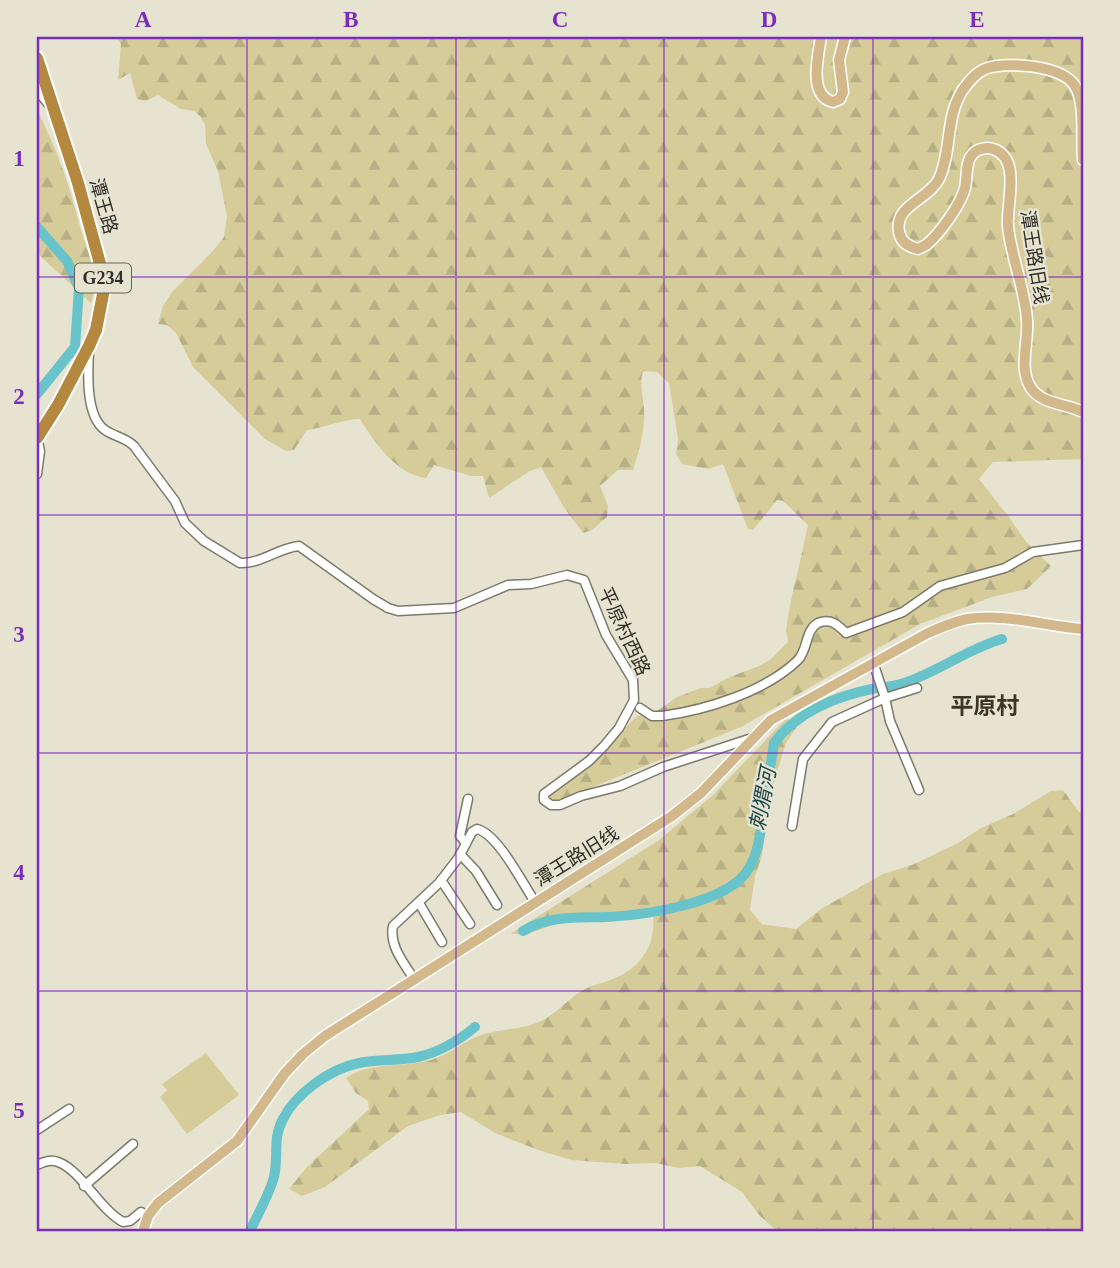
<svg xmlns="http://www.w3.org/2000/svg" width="1120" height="1268" viewBox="0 0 1120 1268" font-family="'Times New Roman','Noto Sans SC',serif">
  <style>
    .forest { fill: url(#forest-firs) }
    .pitch { fill: #d6cc9a }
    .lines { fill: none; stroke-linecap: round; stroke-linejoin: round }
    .river { stroke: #68c3ca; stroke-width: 10 }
    .minor-casing { stroke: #7d7a6a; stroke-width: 11 }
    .major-casing { stroke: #fff; stroke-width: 13 }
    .highway-casing { stroke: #fff; stroke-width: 16 }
    .minor { stroke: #fff; stroke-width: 8 }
    .major { stroke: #d3b88c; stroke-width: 10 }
    .highway { stroke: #b5883f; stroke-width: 12 }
    .grid { fill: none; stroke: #7b2cbf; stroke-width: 2; stroke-opacity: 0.55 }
    .labels { text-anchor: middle; stroke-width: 5; stroke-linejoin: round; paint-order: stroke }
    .shield { fill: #e6e3d1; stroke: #66645a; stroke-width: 2 }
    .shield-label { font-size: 18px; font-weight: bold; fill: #2f2e27 }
    .street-label { font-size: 19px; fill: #2f2e27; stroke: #e6e3d1 }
    .water-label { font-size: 21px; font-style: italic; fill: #1d474b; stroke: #e6e3d1 }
    .quarter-label { font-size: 23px; font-weight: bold; fill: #3a3729; stroke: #e6e3d1 }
    .neatline { fill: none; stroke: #7b2cbf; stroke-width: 2.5 }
    .grid-label { font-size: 23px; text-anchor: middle; font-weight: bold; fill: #7b2cbf }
  </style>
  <defs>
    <pattern id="forest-firs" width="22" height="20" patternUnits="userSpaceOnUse" patternTransform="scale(1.75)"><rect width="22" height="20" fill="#d6cc9a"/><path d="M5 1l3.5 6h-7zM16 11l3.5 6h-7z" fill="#b8b085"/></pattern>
  </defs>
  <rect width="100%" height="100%" fill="#e6e3d1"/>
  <g class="forest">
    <path d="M116,37H1083V459L993,462L979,479L1009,517L1027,543L1051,566L1027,589L992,597L920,624L741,727L558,801L548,799L551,793L609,744L637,716L660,709L677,697L701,688H710L727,678L759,666L770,660L788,642C788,638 787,634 786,631C786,625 795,579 797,575L808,525L783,501L777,500L753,530L748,529L723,464L708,469L682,464L676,454L678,439L669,383L657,372L643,371C638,388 646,403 644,421C643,438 638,454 633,470H618L600,486L608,506L607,517L592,530L583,533L563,506L541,467L528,472L489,498L483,476H471L434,465L426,478C397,475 374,442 360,419C348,418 322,428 307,430L294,450L286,451L265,439L193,367L176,333L167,325L158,324L163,306L172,292L212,252L224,237L227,216L218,171L206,144L205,125L200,116L194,111L181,109L158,95L146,101L137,99L130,73L118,80L121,44Z"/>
    <path d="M37,110C56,147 69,183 79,223C86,249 101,276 91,303L37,253Z"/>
    <path d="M793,719L798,725L786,743L769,798L762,856L755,876L750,910L762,924L796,929L821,909L883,874L912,865L958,843L981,828L1013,814L1051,791L1063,790L1079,812L1083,813V1231H777L759,1215L742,1192L700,1166L679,1168L656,1163L625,1164L571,1160L538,1150L495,1133L461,1112L440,1115L408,1126L325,1187L302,1196L289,1189L306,1168L369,1109L368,1101L356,1093L346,1078C373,1060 404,1069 434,1059C449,1054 462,1043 476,1037C496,1028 519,1031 539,1022C557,1014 570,996 587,988C595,984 604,983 613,979C645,966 658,940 652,907C628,912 604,912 580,917C553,922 539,935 510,934L659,840L713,795L780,725L785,720Z"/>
  </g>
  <polygon class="pitch" points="206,1053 239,1095 187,1134 160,1097 167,1090 162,1084"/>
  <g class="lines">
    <g class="river">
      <polyline points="37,227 67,261 79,288 75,347 37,394"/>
      <path d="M523,931C549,915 578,918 607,917C644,915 729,904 749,868C760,850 761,826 764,806C767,785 771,764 774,743C796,713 836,696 872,689C882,687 894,687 904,683C938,672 967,649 1002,639"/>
      <path d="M250,1231C258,1214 269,1195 274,1177C279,1156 272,1139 283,1119C296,1093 330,1069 359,1063C378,1059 399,1061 418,1057C440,1052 458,1041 475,1027"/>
    </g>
    <g class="minor-casing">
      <g id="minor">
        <polyline points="37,82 41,95 50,106"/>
        <path d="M89,350C88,371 85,416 105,430C115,437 125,437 134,446L175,501L185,523L204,541L240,563C261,564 278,548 299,546L373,599L388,608L398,611L454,608L508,585L531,584L567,575L584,580L606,635L633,680L634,700L619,728L604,746L589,761L544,794V800L551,805H560L581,796L620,786L663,767L752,738"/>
        <polyline points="37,474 40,451 37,438"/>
        <polyline points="874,665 885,698 890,721 919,790"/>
        <path d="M640,708L652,716H662C706,710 765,692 798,660C808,650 805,630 818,623C831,618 838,625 846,633L903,612L940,586L1005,568L1033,552L1083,545"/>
        <polyline points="792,826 803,759 832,722 885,698 917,688"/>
        <polyline points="466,843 460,836 468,799"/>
        <polyline points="460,854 476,871 497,905"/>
        <polyline points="441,880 470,924"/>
        <polyline points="419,903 442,942"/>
        <path d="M414,979C404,963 389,946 393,926L439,883L459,857L472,832L477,829C498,834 523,884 535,902"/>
        <polyline points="37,1130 69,1109"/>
        <path d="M37,1165C44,1162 50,1159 58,1162C81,1170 99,1209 123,1222L130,1221L141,1212L148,1216"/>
        <polyline points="84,1186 133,1144"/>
      </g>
    </g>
    <g class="major-casing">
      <g id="major">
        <path d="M821,37C818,56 808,96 833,102L840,99L843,92L839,60L845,37"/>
        <path d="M1083,160C1081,139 1086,103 1075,86C1062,65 1006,61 985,69C975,73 968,83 962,91C945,119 952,151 939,179C928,200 894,205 899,232C901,242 909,247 918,249L926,245C939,235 961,204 965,188C968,175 964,157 978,150C983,148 988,147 993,149C1022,158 1006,204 1008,226C1011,258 1025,288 1027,320C1029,342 1018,368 1031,388C1041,404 1067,404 1083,412"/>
        <path d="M143,1231L148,1216L158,1203L237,1141L285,1073L303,1054L325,1036L672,816L701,793L771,720L926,634C939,628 953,622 967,619C1002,613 1047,626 1083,629"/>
      </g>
    </g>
    <g class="highway-casing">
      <polyline id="highway" points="37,58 78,183 102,271 104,289 96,330 89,346 58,405 37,438"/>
    </g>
    <use href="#minor" class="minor"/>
    <use href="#major" class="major"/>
    <use href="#highway" class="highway"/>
  </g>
  <path class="grid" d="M247,37V1231M456,37V1231M664,37V1231M873,37V1231M37,277H1083M37,515H1083M37,753H1083M37,991H1083"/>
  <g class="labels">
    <rect class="shield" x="75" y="263.5" width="56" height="29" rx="5"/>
    <g class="shield-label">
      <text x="103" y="284">G234</text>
    </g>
    <g class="street-label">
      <text transform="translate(104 206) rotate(74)" y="7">潭王路</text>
      <text transform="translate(1035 257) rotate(81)" y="7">潭王路旧线</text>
      <text transform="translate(625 631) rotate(65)" y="7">平原村西路</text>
      <text transform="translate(576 856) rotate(-32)" y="7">潭王路旧线</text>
    </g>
    <g class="water-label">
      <text transform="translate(763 799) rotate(-79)" y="7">刺猬河</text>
    </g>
    <g class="quarter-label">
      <text x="985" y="714">平原村</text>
    </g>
  </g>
  <rect width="1120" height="1268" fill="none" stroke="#e6e3d1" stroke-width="77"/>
  <rect x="38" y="38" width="1044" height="1192" class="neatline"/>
  <g class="grid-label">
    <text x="143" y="27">A</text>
    <text x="351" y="27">B</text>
    <text x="560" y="27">C</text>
    <text x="769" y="27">D</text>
    <text x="977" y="27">E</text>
    <text x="19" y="166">1</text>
    <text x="19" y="404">2</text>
    <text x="19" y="642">3</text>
    <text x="19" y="880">4</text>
    <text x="19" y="1118">5</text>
  </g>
</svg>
